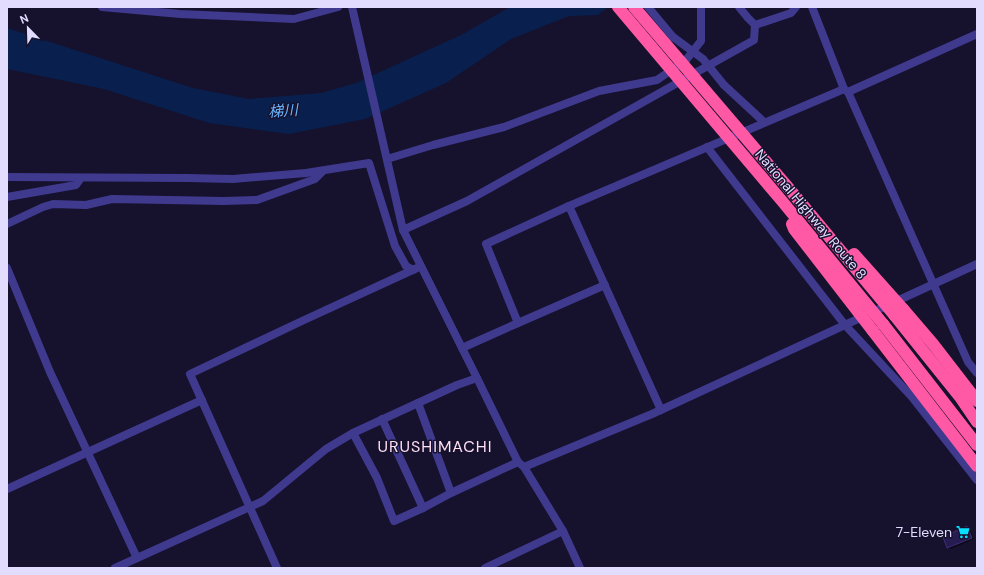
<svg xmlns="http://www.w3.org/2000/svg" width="984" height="575" viewBox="0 0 984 575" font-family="'DM Sans','Noto Sans JP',sans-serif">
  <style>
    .water { fill: #09204e }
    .shadow { fill: #0007 }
    .building { fill: #271c4f; stroke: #3f2d7c }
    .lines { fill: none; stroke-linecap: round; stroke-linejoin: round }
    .street { stroke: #3f3a8e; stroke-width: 8 }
    .highway { stroke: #ff58a4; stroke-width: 12 }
    .street-bridge { stroke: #3f3a8e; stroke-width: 8 }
    .highway-bridge { stroke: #ff58a4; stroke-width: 12 }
    .labels { text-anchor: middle; stroke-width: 3; stroke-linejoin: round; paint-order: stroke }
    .street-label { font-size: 14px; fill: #e2ddff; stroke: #16112d }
    .poi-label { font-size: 14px; fill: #e2ddff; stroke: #16112d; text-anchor: end }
    .water-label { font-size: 15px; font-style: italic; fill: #6bb7ff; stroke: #16112d }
    .quarter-label { font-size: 16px; letter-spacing: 1px; fill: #ffdff2; stroke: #16112d }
  </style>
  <rect width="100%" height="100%" fill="#16112d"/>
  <polygon class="water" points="510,7 608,7 598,15 569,16 511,39 446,83 365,119 289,134 209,123 104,89 7,69 7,28 193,88 249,99 321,93 356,83 461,35"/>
  <polygon class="shadow" points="967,527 970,529 974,539 951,549 948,547"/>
  <polygon class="building" points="967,526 972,538 947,548 943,537"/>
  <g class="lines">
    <g class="street">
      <polyline points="102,7 180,14 294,19 338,7"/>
      <polyline points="352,7 403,230 477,378 518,462 524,467 563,531 580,568"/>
      <polyline points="648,7 673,37"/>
      <polyline points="739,7 748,18 755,25"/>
      <polyline points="812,7 844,89 848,92 968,362 977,373"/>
      <polyline points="755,25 791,13 796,7"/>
      <polyline points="724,85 764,122"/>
      <polyline points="848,92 977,34"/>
      <polyline points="707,147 845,325 912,397 977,480"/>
      <polyline points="387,159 433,145 504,127 599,91 657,80 686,60 701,41 701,7"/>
      <polyline points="7,177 187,178 233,179 306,173 369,163 395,246 406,266 413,270"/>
      <polyline points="7,197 76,185 81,178"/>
      <polyline points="569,206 661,410"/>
      <polyline points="7,224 43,207 53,204 86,205 112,199 224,201 257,200 315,179 323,171"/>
      <polyline points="403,230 467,201 754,40 755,25"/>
      <polyline points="7,268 50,372 137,558"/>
      <polyline points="518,323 605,285"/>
      <polyline points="462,348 518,323 486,244 569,206 844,89"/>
      <polyline points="418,403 451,493"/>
      <polyline points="382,419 423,508"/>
      <polyline points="353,433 377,478 394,521 423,508 451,493 518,462"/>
      <polyline points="524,467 652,414 977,264"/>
      <polyline points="7,489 202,400"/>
      <polyline points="115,568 263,501 326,449 353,433 457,385 477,378"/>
      <polyline points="277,568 190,374 302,321 417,268"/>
      <polyline points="485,568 563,531"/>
    </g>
    <g class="highway">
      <polyline points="903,309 933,344 977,401"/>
      <polyline points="895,316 960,397 977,422"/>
      <polyline points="883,324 977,445"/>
      <polyline points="873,331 977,466"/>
    </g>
    <polyline class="street-bridge" points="673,37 703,59 724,85"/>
    <g class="highway-bridge">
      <polyline points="618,7 782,201 883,324"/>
      <polyline points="634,7 791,191 895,316"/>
      <polyline points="792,224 794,229 873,331"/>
      <polyline points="854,254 903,309"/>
    </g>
  </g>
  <defs>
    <g id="supermarket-bare" transform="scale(1.08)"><path d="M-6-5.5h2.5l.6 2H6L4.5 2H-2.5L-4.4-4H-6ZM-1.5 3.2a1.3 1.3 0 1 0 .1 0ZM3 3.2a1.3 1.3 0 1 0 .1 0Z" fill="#09e0ff" stroke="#16112d" stroke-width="2.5" paint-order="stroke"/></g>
  </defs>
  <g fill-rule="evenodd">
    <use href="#supermarket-bare" x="963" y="532"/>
  </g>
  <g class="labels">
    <g class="street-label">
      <text transform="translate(811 214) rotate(50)" y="5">National Highway Route 8</text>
    </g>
    <g class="poi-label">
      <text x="952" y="537">7-Eleven</text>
    </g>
    <g class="water-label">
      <text transform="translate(283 111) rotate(-4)" y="5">梯川</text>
    </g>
    <g class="quarter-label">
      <text x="435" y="452">URUSHIMACHI</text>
    </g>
  </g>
  <rect width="984" height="575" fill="none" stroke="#e2ddff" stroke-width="16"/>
  <g transform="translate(28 28) rotate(337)" stroke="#16112d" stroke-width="3" paint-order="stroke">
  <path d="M0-3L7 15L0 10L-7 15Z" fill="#e2ddff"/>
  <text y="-6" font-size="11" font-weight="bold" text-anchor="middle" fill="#e2ddff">N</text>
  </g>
</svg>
